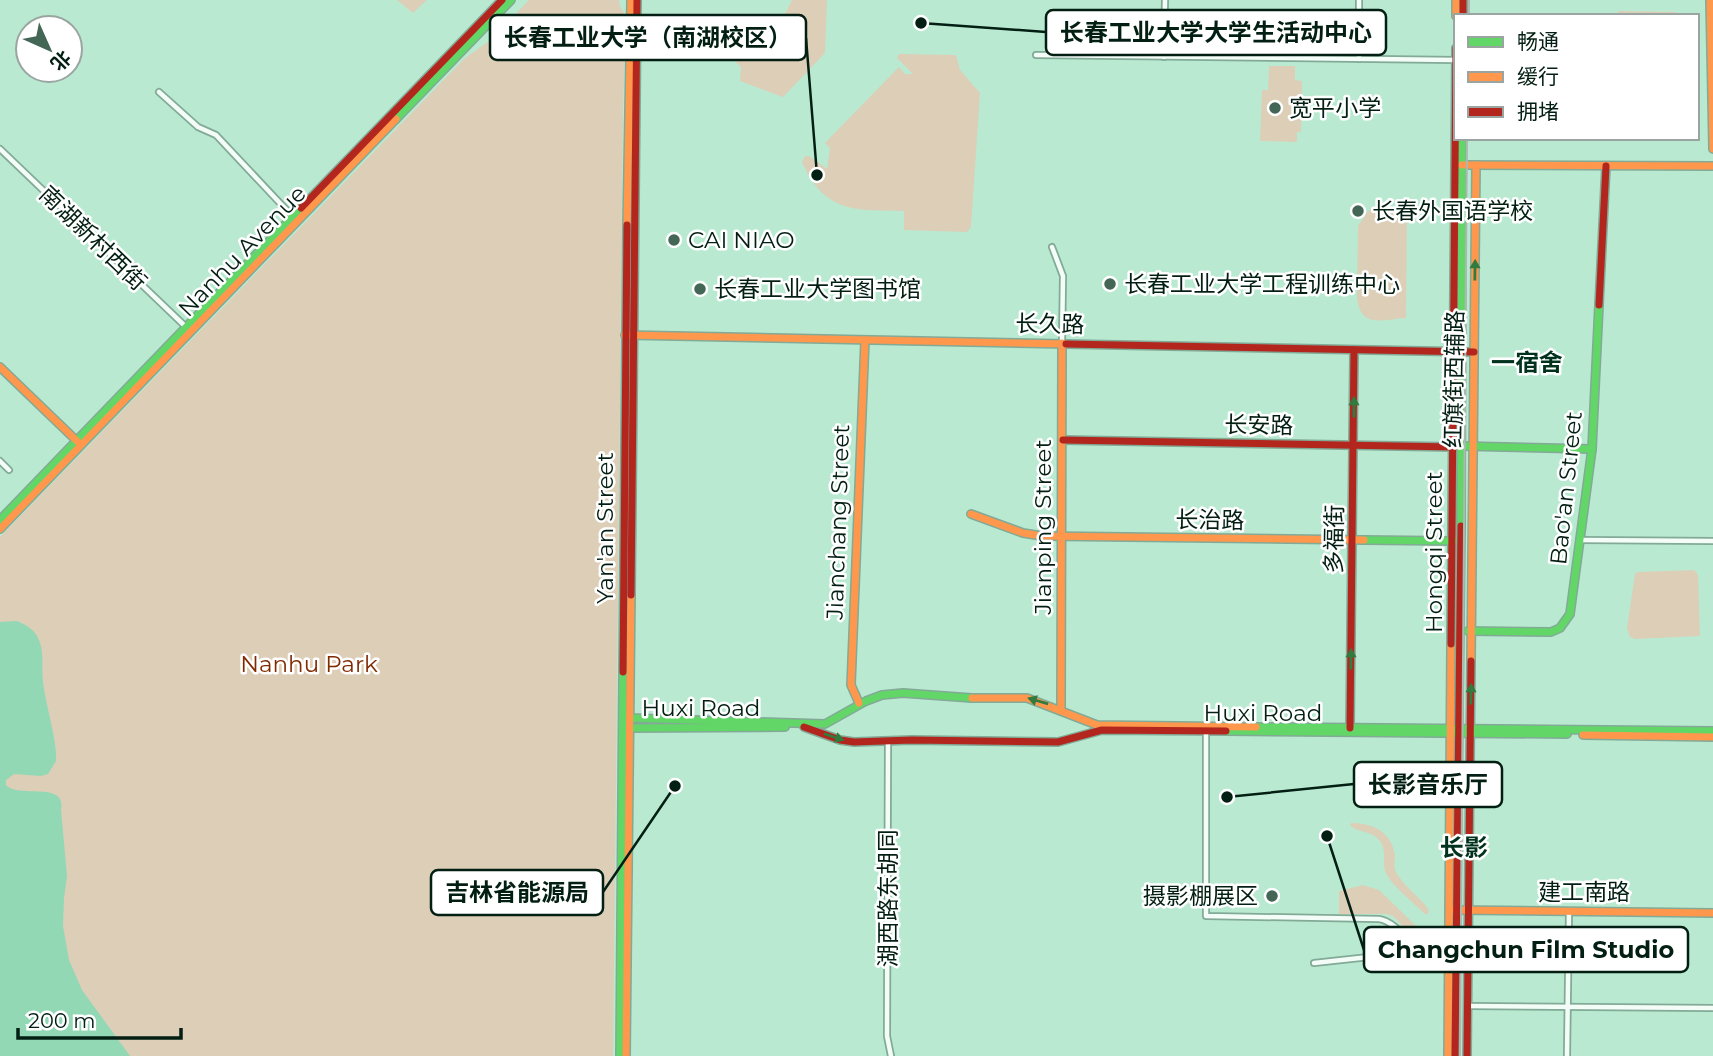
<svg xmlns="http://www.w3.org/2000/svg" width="1713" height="1056" viewBox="0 0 1713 1056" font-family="Montserrat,'Noto Sans SC',sans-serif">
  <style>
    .green { fill: #dcceb7 }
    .water { fill: #92d8b5 }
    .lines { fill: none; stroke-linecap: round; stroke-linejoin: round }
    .street-casing { stroke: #82aa97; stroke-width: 8 }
    .fast-casing { stroke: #82aa97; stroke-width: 10 }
    .slow-casing { stroke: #82aa97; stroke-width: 10 }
    .jam-casing { stroke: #82aa97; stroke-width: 10 }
    .street { stroke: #f4fcf8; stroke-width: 4.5 }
    .fast { stroke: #63d668; stroke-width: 7 }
    .slow { stroke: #ff974d; stroke-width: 7 }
    .jam { stroke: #b3261e; stroke-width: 7 }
    .tram { stroke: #acb9b2; stroke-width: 2 }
    .oneway { fill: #337a3e }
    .poi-dot { fill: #436656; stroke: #fff; stroke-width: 2.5 }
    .labels { text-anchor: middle; stroke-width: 5; stroke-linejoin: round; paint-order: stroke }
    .poi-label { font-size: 23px; fill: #031f13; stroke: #fff; text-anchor: start }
    .street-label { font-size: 23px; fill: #031f13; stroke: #fff }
    .park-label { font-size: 23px; fill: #802a00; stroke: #fff }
    .neighbourhood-label { font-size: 24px; font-weight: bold; fill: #00321e; stroke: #fff }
    .leader { fill: none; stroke: #031f13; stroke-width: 2.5 }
    .callout-dot { fill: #031f13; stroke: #fff; stroke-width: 2.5 }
    .callout { fill: #fff; stroke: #031f13; stroke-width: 2.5 }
    .callout-label { font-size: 24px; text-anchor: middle; font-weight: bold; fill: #031f13 }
  </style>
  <rect width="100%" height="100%" fill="#b9ead1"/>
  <g class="green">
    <polygon points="397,0 427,0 413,13"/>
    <polygon points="529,0 619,0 620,6 626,16 623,109 613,1056 0,1056 0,537 465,58 489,41"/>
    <polygon points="792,0 827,0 825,53 783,97 740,81 741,67 732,58 765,26 779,22 783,18"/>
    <polygon points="1618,11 1676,12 1676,16 1618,16"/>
    <path d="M899,54L956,55L960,70L980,93L971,227L967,232L904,230V211C856,210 825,214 802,162L805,156H809L827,169L830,148L825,143L899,67L905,74H913L897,58Z"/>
    <polygon points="1269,66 1295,66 1295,80 1302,81 1301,132 1297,132 1297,142 1260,141 1262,90 1268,90"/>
    <path d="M1380,207C1391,207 1397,214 1407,215L1406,318C1384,319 1360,330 1357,297L1358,226L1368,211Z"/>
    <polygon points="1694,570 1698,575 1700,636 1635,639 1630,637 1627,628 1635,574 1638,572"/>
    <path d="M1351,823C1373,823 1392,832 1395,856C1395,861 1393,867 1396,872C1403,886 1420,897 1429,910L1428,914H1425C1415,904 1391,885 1386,873C1381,861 1388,851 1379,840C1371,830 1357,833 1350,825Z"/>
    <polygon points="1363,885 1379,890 1416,926 1420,933 1414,938 1393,916 1386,914 1339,914 1339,891"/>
  </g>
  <path class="water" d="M17,621C26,625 34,629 38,638C45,652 41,667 43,682C46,706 54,729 56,753V761L48,774L41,776L14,774L6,780V785C19,799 67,780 61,810L67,876L64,898L63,926L69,960L82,990L130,1056H0V622Z"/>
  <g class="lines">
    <g class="street-casing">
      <g id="street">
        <polyline points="1359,0 1359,59"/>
        <polyline points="1036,55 1456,60"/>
        <polyline points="1164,57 1165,0"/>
        <polyline points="159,92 198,127 216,135 293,217"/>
        <polyline points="0,149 186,327"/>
        <polyline points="1052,247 1063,276 1062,342"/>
        <polyline points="0,461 9,470"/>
        <polyline points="1580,540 1713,541"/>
        <path d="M1206,730V916L1379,919C1397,922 1408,943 1423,953"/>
        <polyline points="888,741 887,1036 891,1056"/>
        <polyline points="1314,963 1415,952 1448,954"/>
        <polyline points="1468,1006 1713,1008"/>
        <polyline points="1567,1056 1569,911"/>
      </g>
    </g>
    <g class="fast-casing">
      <g id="fast">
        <polyline points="396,119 511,0"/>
        <polyline points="1461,446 1592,449"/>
        <polyline points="0,520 301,208"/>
        <polyline points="1461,526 1462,138"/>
        <polyline points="1364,540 1453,541"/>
        <polyline points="1468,631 1551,632 1560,628 1570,614 1592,449 1599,305"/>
        <polyline points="626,720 629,718 825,724 866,701 882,695 903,693 972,698"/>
        <polyline points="626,725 629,728 785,727"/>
        <polyline points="1256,727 1713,731"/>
        <polyline points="1226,731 1567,734"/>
        <polyline points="620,1056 623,672"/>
      </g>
    </g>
    <g class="slow-casing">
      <g id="slow">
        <polyline points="1456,0 1456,16"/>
        <polyline points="1710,0 1713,149"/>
        <polyline points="1462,165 1713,166"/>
        <polyline points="627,225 631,0"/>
        <polyline points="625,335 1066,344"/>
        <polyline points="0,367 80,444"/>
        <polyline points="971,514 1023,533 1042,536 1364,540"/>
        <polyline points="0,529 396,119"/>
        <polyline points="1471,661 1476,165"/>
        <polyline points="972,698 1027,698 1097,725 1256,727"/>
        <polyline points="859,703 851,685 865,340"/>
        <polyline points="1061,710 1062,343"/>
        <polyline points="1583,735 1713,737"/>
        <polyline points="1455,910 1713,913"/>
        <polyline points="626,1056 631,595"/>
        <polyline points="1448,1056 1451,644"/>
      </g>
    </g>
    <g class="jam-casing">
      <g id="jam">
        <polyline points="1463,0 1463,16"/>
        <polyline points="301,208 502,0"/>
        <polyline points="1599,305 1606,166"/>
        <polyline points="1066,344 1474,352"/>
        <polyline points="1063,440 1454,447"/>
        <polyline points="631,595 637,0"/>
        <polyline points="1451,644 1456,48"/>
        <polyline points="623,672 627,225"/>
        <polyline points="804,727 840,740 854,742 912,740 1058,742 1102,730 1226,731"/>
        <polyline points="1350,728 1354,350"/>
        <polyline points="1455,1056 1461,526"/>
        <polyline points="1467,1056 1471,661"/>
      </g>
    </g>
    <use href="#street" class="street"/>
    <use href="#fast" class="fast"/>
    <use href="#slow" class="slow"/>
    <use href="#jam" class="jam"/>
    <g class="tram">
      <polyline points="1469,16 1469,0"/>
      <polyline points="1460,1056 1467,138"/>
    </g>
  </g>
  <defs><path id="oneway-solid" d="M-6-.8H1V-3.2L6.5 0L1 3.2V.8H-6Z" transform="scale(1.75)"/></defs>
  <g class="oneway">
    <use href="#oneway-solid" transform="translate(1475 270) rotate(-89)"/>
    <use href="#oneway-solid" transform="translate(1354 407) rotate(-90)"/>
    <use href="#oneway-solid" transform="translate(1351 659) rotate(-89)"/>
    <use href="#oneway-solid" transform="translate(1471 694) rotate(-89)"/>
    <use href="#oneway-solid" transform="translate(1038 701) rotate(-164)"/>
    <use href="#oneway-solid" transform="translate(834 737) rotate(18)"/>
  </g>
  <g class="poi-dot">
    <circle cx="1275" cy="108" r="7"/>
    <circle cx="1358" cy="211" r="7"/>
    <circle cx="674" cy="240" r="7"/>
    <circle cx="1110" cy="284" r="7"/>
    <circle cx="700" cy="289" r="7"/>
    <circle cx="1272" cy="896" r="7"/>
  </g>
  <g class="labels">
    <g class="poi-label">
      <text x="1289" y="116">宽平小学</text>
      <text x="1372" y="219">长春外国语学校</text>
      <text x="688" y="248">CAI NIAO</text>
      <text x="1124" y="292">长春工业大学工程训练中心</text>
      <text x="714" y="297">长春工业大学图书馆</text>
      <text x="1258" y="904" text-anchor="end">摄影棚展区</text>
    </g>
    <g class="street-label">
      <text transform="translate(93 238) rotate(44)" y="8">南湖新村西街</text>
      <text transform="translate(242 251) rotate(-46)" y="8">Nanhu Avenue</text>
      <text transform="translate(1050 324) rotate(1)" y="8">长久路</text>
      <text transform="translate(1454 379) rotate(-89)" y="8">红旗街西辅路</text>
      <text transform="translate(1259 425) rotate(1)" y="8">长安路</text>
      <text transform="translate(1566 488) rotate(-84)" y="8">Bao'an Street</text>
      <text transform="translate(1210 520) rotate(1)" y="8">长治路</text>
      <text transform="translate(838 522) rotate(-88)" y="8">Jianchang Street</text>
      <text transform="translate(1043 527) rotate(-90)" y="8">Jianping Street</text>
      <text transform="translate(605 528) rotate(-90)" y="8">Yan'an Street</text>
      <text transform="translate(1334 539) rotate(-89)" y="8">多福街</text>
      <text transform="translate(1434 552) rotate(-90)" y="8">Hongqi Street</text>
      <text x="701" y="716">Huxi Road</text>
      <text x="1263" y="721">Huxi Road</text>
      <text x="1584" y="900">建工南路</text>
      <text transform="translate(888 898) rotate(-90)" y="8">湖西路东胡同</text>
    </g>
    <g class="park-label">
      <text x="309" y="672">Nanhu Park</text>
    </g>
    <g class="neighbourhood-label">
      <text x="1527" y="371">一宿舍</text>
      <text x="1464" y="856">长影</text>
    </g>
  </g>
  <path class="leader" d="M921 23L1046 32M817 175L806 38M1227 797L1354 784M675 786L603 892M1327 836L1364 950"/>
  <g class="callout-dot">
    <circle cx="921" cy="23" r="7"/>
    <circle cx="817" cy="175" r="7"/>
    <circle cx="1227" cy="797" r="7"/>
    <circle cx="675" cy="786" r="7"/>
    <circle cx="1327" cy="836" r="7"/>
  </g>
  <g class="callout">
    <rect x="1046" y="10" width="340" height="45" rx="7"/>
    <rect x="490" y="15" width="316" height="45" rx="7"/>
    <rect x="1354" y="762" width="148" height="45" rx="7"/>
    <rect x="431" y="870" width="172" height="45" rx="7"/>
    <rect x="1364" y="927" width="324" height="45" rx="7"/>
  </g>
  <g class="callout-label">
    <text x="1216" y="41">长春工业大学大学生活动中心</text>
    <text x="648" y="46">长春工业大学（南湖校区）</text>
    <text x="1428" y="793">长影音乐厅</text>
    <text x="517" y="901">吉林省能源局</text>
    <text x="1526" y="958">Changchun Film Studio</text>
  </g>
  <rect x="1454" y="14" width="245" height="126" fill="#ffffff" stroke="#9aa5a1" stroke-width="2"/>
  <rect x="1468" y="37" width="35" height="10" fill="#63d668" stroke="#9aa5a1" stroke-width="2"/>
  <text x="1517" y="49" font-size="21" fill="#031f13">畅通</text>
  <rect x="1468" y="72" width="35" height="10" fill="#ff974d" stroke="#9aa5a1" stroke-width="2"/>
  <text x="1517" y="84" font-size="21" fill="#031f13">缓行</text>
  <rect x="1468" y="107" width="35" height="10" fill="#b3261e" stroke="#9aa5a1" stroke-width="2"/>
  <text x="1517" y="119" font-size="21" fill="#031f13">拥堵</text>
  <g transform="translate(49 49) rotate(135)"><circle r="33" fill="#ffffff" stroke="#9aa5a1" stroke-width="2"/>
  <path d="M0-5L12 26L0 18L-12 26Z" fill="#436656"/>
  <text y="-10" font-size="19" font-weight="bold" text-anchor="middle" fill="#031f13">北</text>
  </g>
  <path d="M18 1028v10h163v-10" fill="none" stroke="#031f13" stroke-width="3.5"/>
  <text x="28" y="1028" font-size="21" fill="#031f13" stroke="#ffffff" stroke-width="5" paint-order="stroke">200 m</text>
</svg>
